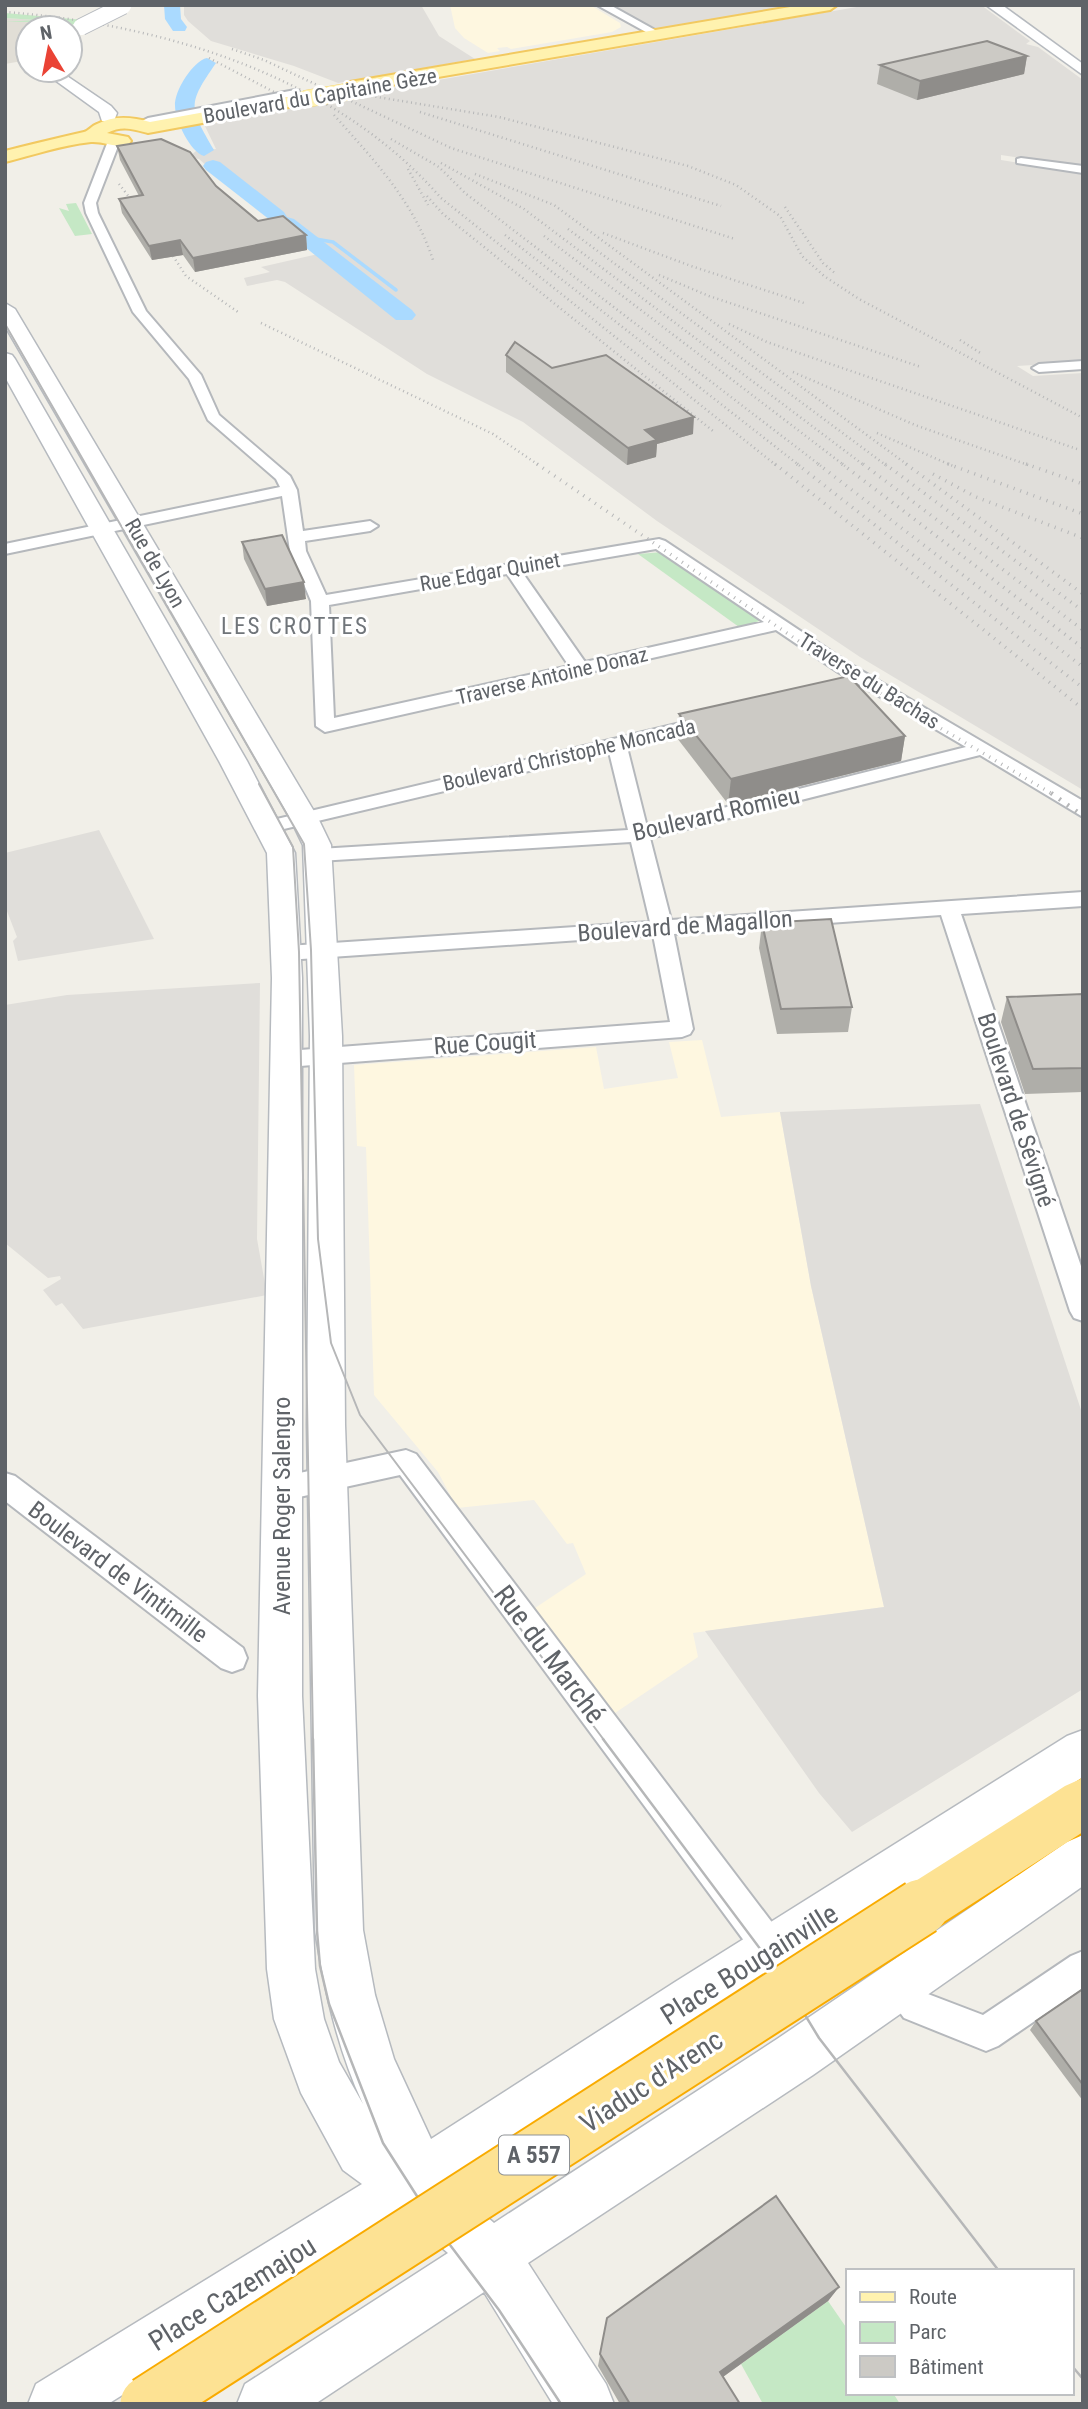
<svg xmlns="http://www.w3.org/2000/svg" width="1088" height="2409" viewBox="0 0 1088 2409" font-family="'Roboto Condensed',sans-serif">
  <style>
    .commercial { fill: #fef7e0 }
    .industrial { fill: #e0deda }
    .education { fill: #e1ded6 }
    .green { fill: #c5e8c5 }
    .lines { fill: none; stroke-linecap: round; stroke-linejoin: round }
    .stream { stroke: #aadaff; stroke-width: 3.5 }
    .river { fill: #aadaff; fill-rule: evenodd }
    .street-casing { stroke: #b5b8bc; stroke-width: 4 }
    .secondary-casing { stroke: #b6babf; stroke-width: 3 }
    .primary-casing { stroke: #f2c960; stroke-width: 4 }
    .highway-casing { stroke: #f9ab00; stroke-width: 4 }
    .street { fill: #fff; fill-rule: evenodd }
    .secondary { fill: #fff; fill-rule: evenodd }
    .primary { fill: #fff2af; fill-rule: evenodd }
    .highway { fill: #fde293; fill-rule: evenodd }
    .tram-far1 { stroke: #b6b7b8; stroke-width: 2 }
    .tram { stroke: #b6b7b8; stroke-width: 2.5 }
    .rail-far2 { stroke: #b6b7b8; stroke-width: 2.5; stroke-dasharray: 1 3.5; stroke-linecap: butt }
    .rail-far1 { stroke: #b6b7b8; stroke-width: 3.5; stroke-dasharray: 1 6; stroke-linecap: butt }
    .rail { stroke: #b6b7b8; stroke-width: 4.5; stroke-dasharray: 2 8; stroke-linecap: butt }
    .secondary-bridge-casing { stroke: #b6babf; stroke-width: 18; stroke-linecap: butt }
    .primary-bridge-casing { stroke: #f2c960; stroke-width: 18; stroke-linecap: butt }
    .highway-bridge-casing { stroke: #f9ab00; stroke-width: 59; stroke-linecap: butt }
    .secondary-bridge { stroke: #fff; stroke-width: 16 }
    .primary-bridge { stroke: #fff2af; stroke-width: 17 }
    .highway-bridge { stroke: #fde293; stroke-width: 55 }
    .wall { fill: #afaea9 }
    .shaded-wall { fill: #8f8d8a }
    .building { fill: #cccac5; stroke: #8f8d8a; stroke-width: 2 }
    .labels { text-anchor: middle; stroke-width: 6; stroke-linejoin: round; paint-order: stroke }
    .far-street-label { font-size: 21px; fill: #5f6368; stroke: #fff }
    .far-quarter-label { font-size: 23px; letter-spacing: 2px; fill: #70757a; stroke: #fff }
    .shield { fill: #fff; stroke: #8f9295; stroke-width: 2 }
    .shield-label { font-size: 23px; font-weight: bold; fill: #5f6368 }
    .street-label { font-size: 24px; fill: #5f6368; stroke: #fff }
    .near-street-label { font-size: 28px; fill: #5f6368; stroke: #fff }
  </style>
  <rect width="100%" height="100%" fill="#f1efe8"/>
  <g class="commercial">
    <polygon points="450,5 590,5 620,23 621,27 612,32 511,49 507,47 497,48 500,51 488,53 464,38 455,28"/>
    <polygon points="702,1040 721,1117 780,1112 811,1286 884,1607 693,1633 698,1657 612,1715 532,1610 586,1574 573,1543 567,1544 534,1500 457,1508 438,1472 374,1395 366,1147 357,1146 354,1065 596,1047 604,1089 678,1078 669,1042"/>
  </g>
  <g class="industrial">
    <polygon points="184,5 421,5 439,36 475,59 338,83 294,66 211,41 188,21 184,15"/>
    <polygon points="610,5 796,5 657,29"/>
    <polygon points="868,5 981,5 1030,41 1026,44 1038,47 1083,80 1083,167 1001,155 1001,160 1083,173 1083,362 1017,366 1033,376 1083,373 1083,790 860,657 657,521 523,422 427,374 285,282 277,280 247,286 244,278 270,272 261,267 318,254 234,191 199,159 189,157 196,151 216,149 203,122 214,119"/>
    <polygon points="99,830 154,939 18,961 13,941 17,937 5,906 5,853"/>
    <polygon points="260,983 257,1239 267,1295 83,1329 62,1303 56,1306 43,1290 61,1279 60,1276 48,1278 5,1243 5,1005 67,995"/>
    <polygon points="980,1104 1083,1416 1083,1689 852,1832 819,1793 705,1631 884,1607 811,1286 780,1112"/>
  </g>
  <polygon class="education" points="5,18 39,20 65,28 28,28 28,51 22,61 5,64"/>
  <g class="green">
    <polygon points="5,13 84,20 65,28 39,20 37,22 5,22 36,20 5,18"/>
    <polygon points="76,203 92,234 75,236 59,208 69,211 66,204"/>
    <polygon points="663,552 763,620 739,627 638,554"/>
    <polygon points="828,2301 848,2330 848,2393 893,2393 900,2404 763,2404 741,2364"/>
  </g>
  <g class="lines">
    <polyline class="stream" points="304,237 333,242 396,290"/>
    <g class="river">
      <polygon points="164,5 180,5 181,19 187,27 185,31 173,31 165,19"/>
      <path d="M207,58L216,63C187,105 189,106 214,150L204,156C190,152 175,120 175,106C174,91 193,61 207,58Z"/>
      <polygon points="213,160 220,162 284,212 287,217 294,219 412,310 416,315 412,320 396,320 280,227 277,222 270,220 206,170 203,166 206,162"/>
    </g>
    <g class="street-casing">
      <g id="street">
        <polygon points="597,5 610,5 664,35 655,37"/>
        <polygon points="295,90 299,91 299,95 148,124 142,121 148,118"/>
        <path d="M114,138L120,141L96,203L98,213L146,311L201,375L219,415L290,476L297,490L303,531L370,521L378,526L370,531L305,541L306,551L326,595L659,539L665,541L850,664L1083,801V817L980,755L650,838L671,920L1083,892V906L961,914L1083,1272V1321L1074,1318L1070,1311L941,915L674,934L693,1029L690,1034L682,1037L287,1067L279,1065L276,1059L279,1053L287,1051L670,1022L653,935L287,960L279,958L276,953L279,948L287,946L650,922L631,842L319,861L312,859L309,855L312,851L319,849L628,830L609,752L267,833L260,831L257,827L260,823L710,716L717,718L719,722L717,726L627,747L647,827L966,747L838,672L776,630L325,732L316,726L311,601L290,551L282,496L5,554V544L280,487L276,479L208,420L189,379L133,312L86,213L84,203L108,141ZM656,549L764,622L585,662L522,572ZM507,574L569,666L334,718L329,605Z"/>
        <polygon points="1021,158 1083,166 1083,173 1017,163 1017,159"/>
        <polygon points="1083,361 1083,369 1039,372 1032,368 1039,364"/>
        <polygon points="406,1450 416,1454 783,1937 788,1949 783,1961 771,1966 759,1961 400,1475 281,1501 271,1498 267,1489 271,1480 281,1477"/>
        <polygon points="5,1473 15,1476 243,1648 247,1658 243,1668 232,1672 221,1668 5,1501"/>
        <polygon points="1083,1951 1083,1988 998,2046 986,2051 904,2018 887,1995 882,1983 887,1971 899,1966 911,1971 928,1994 983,2015 1071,1956"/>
      </g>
    </g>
    <g class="secondary-casing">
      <g id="secondary">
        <polygon points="986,5 1002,5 1083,64 1083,75"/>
        <polygon points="41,70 58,70 111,106 117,113 114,121 102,121 99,112"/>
        <path d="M5,303L15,309L318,818L331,845L342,1036L345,1425L363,1930L375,1995L394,2059L431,2139L675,1982L1067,1736L1083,1730V1777L709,2016L452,2187L494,2223L777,2039L1067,1842L1083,1835V1886L813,2075L528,2263L606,2384L614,2404H553L484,2292L315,2404H237L245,2384L448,2253L406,2217L108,2404H28L36,2384L362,2184L343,2170L301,2093L274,2019L267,1969L258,1696L272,978L267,853L219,761L5,377V353L12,355L15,359L247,761L295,853L302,978V1696L315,1969L324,2019L339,2062L363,2104C337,2048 325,1991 315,1930L307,1425L310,1036L303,845L290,818L5,326Z"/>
      </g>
    </g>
    <g class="primary-casing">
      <g id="primary">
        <polygon points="802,5 837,5 830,10 350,92 342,87 350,82"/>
        <path d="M305,94L311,95L313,99L311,103L148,133C133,129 122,125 107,133L128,137L131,141L128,145C116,148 103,141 91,142C61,145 34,155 5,162V151C32,144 58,138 84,132C89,131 91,126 97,124C114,115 132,117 150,122Z"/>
      </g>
    </g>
    <g class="highway-casing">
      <polygon id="highway" points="1083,1778 1083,1832 939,1925 921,1933 903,1925 895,1907 903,1889 1065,1786"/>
    </g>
    <use href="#street" class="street"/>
    <use href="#secondary" class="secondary"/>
    <use href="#primary" class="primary"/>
    <use href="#highway" class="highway"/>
    <g class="tram-far1">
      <polyline points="5,324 304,844 311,950 318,1239 331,1343 360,1415 604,1740"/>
      <polyline points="259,784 293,847 299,952 313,1740"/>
    </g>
    <g class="tram">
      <polyline points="313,1739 317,1931 320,1966 329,2004 383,2143 438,2229 499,2310 561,2404"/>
      <polyline points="603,1739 785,1982 819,2038 999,2271"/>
      <polyline points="1072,2366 1083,2379"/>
    </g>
    <g class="rail-far2">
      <path d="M5,12C162,24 334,75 441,198L777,466"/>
      <polyline points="232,49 264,60 451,148 735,239"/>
      <polyline points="209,58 274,92"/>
      <polyline points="371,96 499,117 688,166 736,185 780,216 802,256 824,276 859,299 1083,418"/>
      <polyline points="420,112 721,206"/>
      <path d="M334,115C374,160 414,202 433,260"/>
      <polyline points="391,139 439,167 465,193 821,466"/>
      <polyline points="441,163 524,209 865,466"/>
      <polyline points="408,169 428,205"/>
      <polyline points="475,174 554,205 909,466"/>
      <polyline points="119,184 140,211"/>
      <polyline points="427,196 443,214 713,431"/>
      <polyline points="785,207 823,263 836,274"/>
      <polyline points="568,229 887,466"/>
      <polyline points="603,233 691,266 804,303"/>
      <polyline points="505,235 800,466"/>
      <polyline points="544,236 845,466"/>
      <polyline points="173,256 186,276 238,312"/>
      <polyline points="659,275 709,296 921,367"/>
      <polyline points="261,323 493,434 540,466"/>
      <polyline points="729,324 767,342 1077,449"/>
      <polyline points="960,340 982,354"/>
      <polyline points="793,372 915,425 1031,466"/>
      <polyline points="877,433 953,466"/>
    </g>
    <g class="rail-far1">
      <polyline points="537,464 840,669 1054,795"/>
      <polyline points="775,464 1083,709"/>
      <polyline points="797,464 1083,688"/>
      <polyline points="818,464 1083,667"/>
      <polyline points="842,464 1083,648"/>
      <polyline points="863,464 1083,630"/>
      <polyline points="885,464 1083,611"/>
      <polyline points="906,464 1083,594"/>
      <polyline points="948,464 1083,514"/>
      <polyline points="1026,464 1083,484"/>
      <polyline points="933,474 976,497 1083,538"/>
    </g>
    <polyline class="rail" points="1051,793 1083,816"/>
    <g class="secondary-bridge-casing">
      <polyline id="secondary-bridge" points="81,27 123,6"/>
    </g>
    <g class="primary-bridge-casing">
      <polyline id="primary-bridge" points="305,99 358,90"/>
    </g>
    <g class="highway-bridge-casing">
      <polyline id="highway-bridge" points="148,2404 921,1907"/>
    </g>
    <use href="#secondary-bridge" class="secondary-bridge"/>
    <use href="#primary-bridge" class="primary-bridge"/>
    <use href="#highway-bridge" class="highway-bridge"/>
  </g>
  <g class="wall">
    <polygon points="1027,56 1024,74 917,100 877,84 880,65"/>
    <polygon points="117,146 216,186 258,221 306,235 307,250 195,272 183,255 152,260 122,213 119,199 139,196 120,160"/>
    <polygon points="506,355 552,368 693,434 657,444 656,457 627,465 506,372"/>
    <polygon points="242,542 306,599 267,606 244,559"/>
    <polygon points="679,714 905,736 901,761 728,804 677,738"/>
    <polygon points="762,923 852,1007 848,1032 777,1034 759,948"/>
    <polygon points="1083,994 1083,1092 1025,1094 1001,1022 1007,997"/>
    <polygon points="1083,1989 1083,2101 1030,2030 1036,2021"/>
    <polygon points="839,2287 828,2301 723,2377 740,2404 620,2404 598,2366 607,2318"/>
  </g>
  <g class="shaded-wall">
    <polygon points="1027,56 1024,74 917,100 920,81"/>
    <polygon points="306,235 307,250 195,272 193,258"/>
    <polygon points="180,240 183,255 152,260 149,246"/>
    <polygon points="694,417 693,434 657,444 656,457 627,465 628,448 645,430"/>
    <polygon points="304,582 306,599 267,606 265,589"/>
    <polygon points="905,736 901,761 728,804 731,779"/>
    <polygon points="839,2287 828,2301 713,2384 720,2372"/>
  </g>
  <g class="building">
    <polygon points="987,41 1027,56 920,81 880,65"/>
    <polygon points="161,139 190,152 216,186 258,221 283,216 306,235 193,258 180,240 149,246 119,199 143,195 117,146"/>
    <polygon points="515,342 552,368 606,355 694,417 645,430 657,440 628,448 506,355"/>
    <polygon points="282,535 304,582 265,589 242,542"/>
    <polygon points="849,676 905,736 731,779 679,714"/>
    <polygon points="831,919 852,1007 781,1009 762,923"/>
    <polygon points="1083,994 1083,1068 1033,1069 1007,997"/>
    <polygon points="1083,1989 1083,2085 1036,2021"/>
    <polygon points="776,2196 839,2287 720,2372 740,2404 630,2404 600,2354 607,2318"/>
  </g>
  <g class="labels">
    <g class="far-street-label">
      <text transform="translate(320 96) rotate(-10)" y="7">Boulevard du Capitaine Gèze</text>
      <text transform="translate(155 563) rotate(60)" y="7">Rue de Lyon</text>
      <text transform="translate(490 572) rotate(-10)" y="7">Rue Edgar Quinet</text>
      <text transform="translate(552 676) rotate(-13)" y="7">Traverse Antoine Donaz</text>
      <text transform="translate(869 681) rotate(32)" y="7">Traverse du Bachas</text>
      <text transform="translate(569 755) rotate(-13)" y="7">Boulevard Christophe Moncada</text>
    </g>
    <g class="far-quarter-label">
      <text x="295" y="634">LES CROTTES</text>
    </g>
    <rect class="shield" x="499" y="2135.5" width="70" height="39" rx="5"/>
    <g class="shield-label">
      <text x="534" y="2163">A 557</text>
    </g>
    <g class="street-label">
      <text transform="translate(716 814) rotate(-13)" y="8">Boulevard Romieu</text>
      <text transform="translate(685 926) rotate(-4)" y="8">Boulevard de Magallon</text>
      <text transform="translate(485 1043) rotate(-4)" y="8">Rue Cougit</text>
      <text transform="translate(1016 1110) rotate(72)" y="8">Boulevard de Sévigné</text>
      <text transform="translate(282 1506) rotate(-90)" y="8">Avenue Roger Salengro</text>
      <text transform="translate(118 1572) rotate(37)" y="8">Boulevard de Vintimille</text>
    </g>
    <g class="near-street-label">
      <text transform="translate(550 1654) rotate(53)" y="10">Rue du Marché</text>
      <text transform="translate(749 1964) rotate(-32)" y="10">Place Bougainville</text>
      <text transform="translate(651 2081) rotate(-33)" y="10">Viaduc d'Arenc</text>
      <text transform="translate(232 2293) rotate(-32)" y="10">Place Cazemajou</text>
    </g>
  </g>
  <rect width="1088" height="2409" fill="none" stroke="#5f6368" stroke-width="14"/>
  <rect x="846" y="2269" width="228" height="126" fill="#ffffff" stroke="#bfc1c3" stroke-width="2"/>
  <rect x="860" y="2292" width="35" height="10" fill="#fff2af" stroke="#bfc1c3" stroke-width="2"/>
  <text x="909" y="2304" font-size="21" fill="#5f6368">Route</text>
  <rect x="860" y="2322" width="35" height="21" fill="#c5e8c5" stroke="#bfc1c3" stroke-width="2"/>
  <text x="909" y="2339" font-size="21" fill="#5f6368">Parc</text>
  <rect x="860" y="2356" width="35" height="21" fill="#cccac5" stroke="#bfc1c3" stroke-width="2"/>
  <text x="909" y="2374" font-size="21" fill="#5f6368">Bâtiment</text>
  <g transform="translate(49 49) rotate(350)"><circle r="33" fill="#ffffff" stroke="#bfc1c3" stroke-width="2"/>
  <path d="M0-5L12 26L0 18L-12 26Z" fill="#ea4335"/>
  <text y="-10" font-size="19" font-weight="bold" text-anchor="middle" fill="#5f6368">N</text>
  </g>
</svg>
